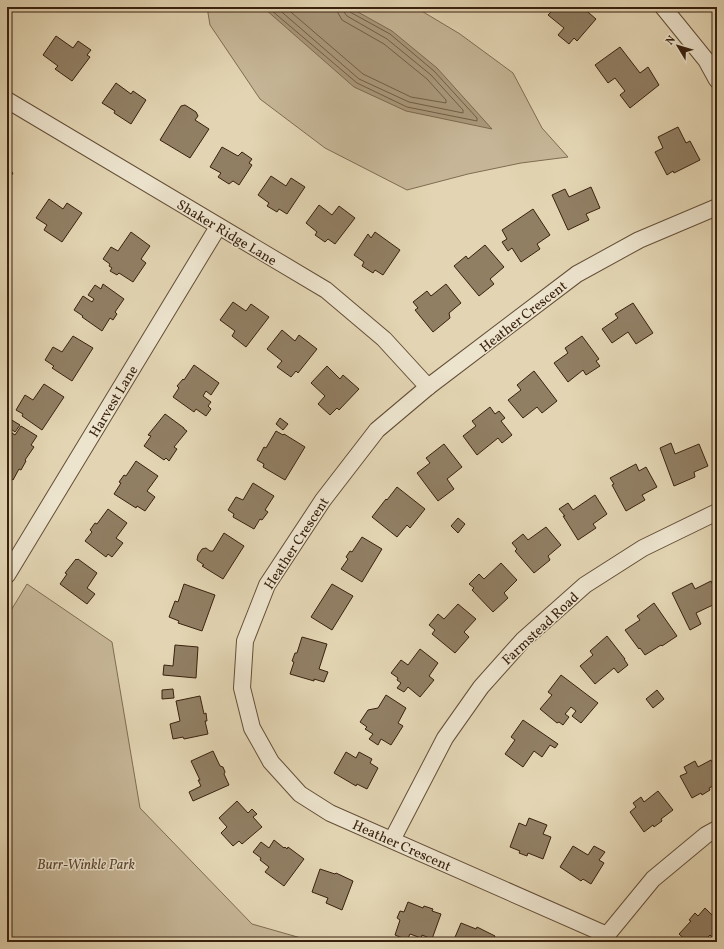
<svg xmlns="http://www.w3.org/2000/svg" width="724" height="949" viewBox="0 0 724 949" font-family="Vollkorn,serif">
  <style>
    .green { fill: #c6b697; stroke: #806c52 }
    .water { fill: #a9987b; stroke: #7c684f }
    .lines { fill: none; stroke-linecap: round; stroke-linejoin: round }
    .shore { stroke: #715c44; stroke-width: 1 }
    .building { fill: #917f64; stroke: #39210e }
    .minor-casing { stroke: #644e37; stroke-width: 18 }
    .minor { stroke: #ede4ce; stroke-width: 16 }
    .labels { text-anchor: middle; stroke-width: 3; stroke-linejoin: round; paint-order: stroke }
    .street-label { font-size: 14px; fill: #39210e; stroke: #ede4ce }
    .park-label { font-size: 14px; font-style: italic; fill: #5c4630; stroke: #ede4ce }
  </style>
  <rect width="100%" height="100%" fill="#e3d5b3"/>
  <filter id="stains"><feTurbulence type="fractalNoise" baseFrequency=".005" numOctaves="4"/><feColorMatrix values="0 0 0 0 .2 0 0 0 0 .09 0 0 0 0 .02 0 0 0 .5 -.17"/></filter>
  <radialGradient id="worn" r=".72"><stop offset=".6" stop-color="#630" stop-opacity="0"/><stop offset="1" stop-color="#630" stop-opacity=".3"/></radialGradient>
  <g class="green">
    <polygon points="207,7 415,7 460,34 513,73 542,128 568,157 521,163 468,174 407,190 325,148 260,99 210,25"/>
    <polygon points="27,584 112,642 140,808 252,924 315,942 7,942 7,617"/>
  </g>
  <polygon class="water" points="272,7 349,7 392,31 437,68 492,129 406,111 354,87 265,9"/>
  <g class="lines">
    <g class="shore">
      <polyline points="271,7 271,10 357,83 407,107 477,121 477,118 434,71 390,34 350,12 348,7"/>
      <polyline points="276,7 359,79 409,102 463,113 463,110 431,75 387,39 347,16 344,12 343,7"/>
      <polyline points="285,7 363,74 411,97 446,103 446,100 427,79 384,44 342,20 338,13 337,7"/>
    </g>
  </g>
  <g class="building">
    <polygon points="556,7 573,7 575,9 582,7 596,19 577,41 574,38 569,44 558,35 564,28 548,15"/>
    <polygon points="56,36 73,48 78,41 91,50 87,55 90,57 72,81 55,69 58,66 43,55"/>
    <polygon points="620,47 640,73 648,67 659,85 630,108 620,95 625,91 615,78 608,83 595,65"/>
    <polygon points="116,83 131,94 133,91 146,100 131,124 114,113 115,111 102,103"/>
    <polygon points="185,105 196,112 198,116 195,120 209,129 190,158 160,140 181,106"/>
    <polygon points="678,127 686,143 690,141 700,160 674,173 673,171 667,175 655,152 663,148 658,137"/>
    <polygon points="222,147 238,156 242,152 252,159 249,163 252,165 239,185 233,181 229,184 218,177 221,173 210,167"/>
    <polygon points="7,170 13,173 7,182"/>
    <polygon points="271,176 286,186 291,178 305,187 287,214 279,209 277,212 267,206 269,203 258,195"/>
    <polygon points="591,187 600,208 586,214 589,220 568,230 552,195 565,189 569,197"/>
    <polygon points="49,199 63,209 67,203 82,213 62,242 44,230 47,225 36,218"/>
    <polygon points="319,205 332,215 339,206 355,218 335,244 328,239 325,242 315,235 317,232 306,223"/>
    <polygon points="533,209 550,235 537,244 540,249 521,262 512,248 508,251 502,242 507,239 502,230"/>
    <polygon points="131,232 150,246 141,259 146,263 133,282 119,273 117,275 110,271 112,268 109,266 110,264 103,259 111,247 118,251"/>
    <polygon points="375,232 400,250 383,275 375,270 373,273 362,266 364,262 354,255 368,234 371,238"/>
    <polygon points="485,245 504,267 490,279 494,284 479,296 454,266 466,256 468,259"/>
    <polygon points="103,284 124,299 115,312 117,314 113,320 110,318 102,331 82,317 83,316 74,310 83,296 92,302 94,299 88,295 95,285 101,289"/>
    <polygon points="446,284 461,303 449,313 450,318 433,332 415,310 418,308 413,302 427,291 431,296"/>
    <polygon points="233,302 246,311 251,304 269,317 246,347 232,336 235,331 220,320"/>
    <polygon points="633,303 653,333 636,344 628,332 612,343 602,329 618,318 615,314"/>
    <polygon points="282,330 295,341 299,335 317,349 298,373 296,371 291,377 277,367 282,361 267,349"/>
    <polygon points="73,336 93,348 72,381 52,368 54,366 45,360 53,347 62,352"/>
    <polygon points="582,336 599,359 596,361 600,366 586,375 583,370 568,382 554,363 568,353 565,348"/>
    <polygon points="194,365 219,383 211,395 206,391 203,396 211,402 208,406 211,409 206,416 196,409 194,412 173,397 179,388 177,386 183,379 184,380"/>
    <polygon points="327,366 340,379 343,375 359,389 339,410 337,408 330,415 318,404 325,396 311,383"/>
    <polygon points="534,371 557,401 542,413 537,407 523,418 508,400 521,390 517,385"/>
    <polygon points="44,384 64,397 42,430 22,416 23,414 16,410 25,395 33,400"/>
    <polygon points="490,407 495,414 499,411 505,418 501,421 512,435 502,443 498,438 477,455 463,436 476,426 472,421"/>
    <polygon points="165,414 184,428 184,429 187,431 174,447 177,449 169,461 166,458 164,460 144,446 151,436 148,435"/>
    <polygon points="280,418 288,424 283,430 276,424"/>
    <polygon points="10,419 20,425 15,432 7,426 7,423"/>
    <polygon points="21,426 37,436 31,445 34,447 25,460 26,461 21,470 19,469 13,480 7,476 7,441 12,433 15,435"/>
    <polygon points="276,431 283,435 284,434 305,447 285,480 263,467 264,464 257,460 264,447 266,448"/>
    <polygon points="671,443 675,454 699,444 708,466 694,472 695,477 674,486 660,448"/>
    <polygon points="444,444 462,467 447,479 454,489 438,501 417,473 430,463 426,458"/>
    <polygon points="136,461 158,476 147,491 155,497 145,511 137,506 136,508 114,494 121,483 119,482 124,475 126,476"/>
    <polygon points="636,464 639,471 646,467 657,487 642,495 645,500 626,511 612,485 614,484 610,478"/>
    <polygon points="253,483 274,496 265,510 268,512 262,520 260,519 254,529 233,517 234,514 228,510 236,497 243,500"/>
    <polygon points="397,487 425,509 410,528 407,525 397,537 372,517 386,499 387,500"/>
    <polygon points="595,495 607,514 593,524 596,528 578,540 563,516 565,516 559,509 568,503 573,510"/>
    <polygon points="108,509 127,523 116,538 123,543 112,557 108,554 106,557 85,541 92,532 90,530 95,523 97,524"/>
    <polygon points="458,518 465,524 458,533 451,526"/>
    <polygon points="546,527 561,545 548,556 550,560 534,573 515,551 517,549 512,543 523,534 528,540"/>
    <polygon points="224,533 244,546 223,579 202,566 204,565 197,560 198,555 202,549 206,548 210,551 213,551"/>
    <polygon points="362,537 382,549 362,582 341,569 348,559 346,557 350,551 352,552"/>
    <polygon points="76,559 77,560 78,559 97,573 87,588 95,594 87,604 60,584 67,574 65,573"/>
    <polygon points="501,563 517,580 504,593 508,598 493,612 472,590 474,588 469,584 479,574 484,579"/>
    <polygon points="711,581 717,593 717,603 696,613 701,624 690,630 672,593 692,583 695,589"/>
    <polygon points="184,584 215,595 202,631 178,623 179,621 169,617 175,601 178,602"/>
    <polygon points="332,584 353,596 332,630 311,617"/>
    <polygon points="654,603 677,636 662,646 661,645 645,655 640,648 639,649 625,630 640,620 637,616"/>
    <polygon points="458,604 476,619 464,632 469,637 455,653 432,634 435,630 429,625 438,614 444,619"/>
    <polygon points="607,636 625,659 624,659 628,665 618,673 614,668 595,684 580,666 593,655 590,651"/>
    <polygon points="302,637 327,644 319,669 328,672 324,682 314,679 314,681 290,674 294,662 292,661 295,653 297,653"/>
    <polygon points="175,645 198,647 196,678 163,675 164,665 173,666"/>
    <polygon points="420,649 438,663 429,676 434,680 420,697 408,687 404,692 397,688 401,683 397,680 398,678 391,673 401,660 408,665"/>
    <polygon points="561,675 598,703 581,723 572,716 576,711 571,707 565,714 569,717 563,725 559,722 557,723 540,709 552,695 548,692"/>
    <polygon points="173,689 174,698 162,699 162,690"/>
    <polygon points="657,690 664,699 653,708 646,699"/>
    <polygon points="386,695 406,708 398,723 403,726 391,745 381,739 378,745 369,739 373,734 365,729 367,727 360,722 368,710 378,708"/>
    <polygon points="200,696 204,714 206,713 207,721 205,721 208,734 184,739 183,737 173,739 170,724 180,721 176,701"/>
    <polygon points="523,720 558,744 555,748 550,745 542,757 534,751 523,767 505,754 515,740 511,737"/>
    <polygon points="213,751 220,766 223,767 225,772 224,774 229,785 193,801 189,792 201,786 198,780 200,780 191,761"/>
    <polygon points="346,752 356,758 359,752 372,759 370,763 378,768 367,789 357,784 356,786 334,773"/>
    <polygon points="711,760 717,770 717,784 709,788 710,790 702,795 701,793 692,798 680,776 687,773 684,767 695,761 698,767"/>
    <polygon points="658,791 673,810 661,819 662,821 654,827 653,825 644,832 630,812 636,807 633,803 641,797 644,802"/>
    <polygon points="237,801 248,813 252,809 257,814 253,817 262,827 242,844 239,841 233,846 221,833 227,827 219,818"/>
    <polygon points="529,818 547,825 543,834 551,837 543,859 528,853 527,856 519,853 520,851 510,847 519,823 526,826"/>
    <polygon points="274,840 284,848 285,847 287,849 288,847 304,859 284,886 265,872 269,867 260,860 261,858 253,852 261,842 269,848"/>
    <polygon points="573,846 588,855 594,846 605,852 599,860 604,863 591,884 583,879 581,881 560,867"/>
    <polygon points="320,869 335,874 336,873 353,881 342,910 326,903 328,898 312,892"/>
    <polygon points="408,902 423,908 424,906 433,909 432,911 441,914 432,939 422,935 421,938 410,934 407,940 395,935 400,920 397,918 400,911 404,912"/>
    <polygon points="705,908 717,920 717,940 716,941 710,935 703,942 688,942 679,934 691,921 689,920 695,913 698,916"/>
    <polygon points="461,923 476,929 477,927 495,936 493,942 453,942"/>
  </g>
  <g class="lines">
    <g class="minor-casing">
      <g id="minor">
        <polyline points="663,7 706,60 717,80"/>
        <polyline points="7,100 326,290 384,339 428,387"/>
        <polyline points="7,575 218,227"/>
        <polyline points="392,840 445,738 481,687 523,640 585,585 643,548 717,512"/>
        <polyline points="607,935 330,813 300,794 271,762 252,728 242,688 245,641 267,585 323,500 377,430 428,387 577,274 639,240 717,207"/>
        <polyline points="604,942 607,935 653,879 706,835 717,829"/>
      </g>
    </g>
    <use href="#minor" class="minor"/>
  </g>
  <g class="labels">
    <g class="street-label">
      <text transform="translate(227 232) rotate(31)" y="5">Shaker Ridge Lane</text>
      <text transform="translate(523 316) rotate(-38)" y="5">Heather Crescent</text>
      <text transform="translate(113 401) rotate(-59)" y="5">Harvest Lane</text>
      <text transform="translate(296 543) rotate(-57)" y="5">Heather Crescent</text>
      <text transform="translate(540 628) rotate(-43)" y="5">Farmstead Road</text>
      <text transform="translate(402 845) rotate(24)" y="5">Heather Crescent</text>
    </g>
    <g class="park-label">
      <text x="86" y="869">Burr-Winkle Park</text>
    </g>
  </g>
  <rect width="724" height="949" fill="none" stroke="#e3d5b3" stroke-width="24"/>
  <rect x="8" y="8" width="708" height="933" fill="none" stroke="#39210e" stroke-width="2"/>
  <rect x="12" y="12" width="700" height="925" fill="none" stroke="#39210e"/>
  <g transform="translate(678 46) rotate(308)" stroke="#ede4ce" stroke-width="3" paint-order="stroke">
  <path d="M0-3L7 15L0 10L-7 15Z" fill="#39210e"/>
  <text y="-6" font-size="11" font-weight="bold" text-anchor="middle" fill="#39210e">N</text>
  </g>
  <rect width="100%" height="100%" filter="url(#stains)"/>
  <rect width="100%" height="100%" fill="url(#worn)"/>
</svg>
